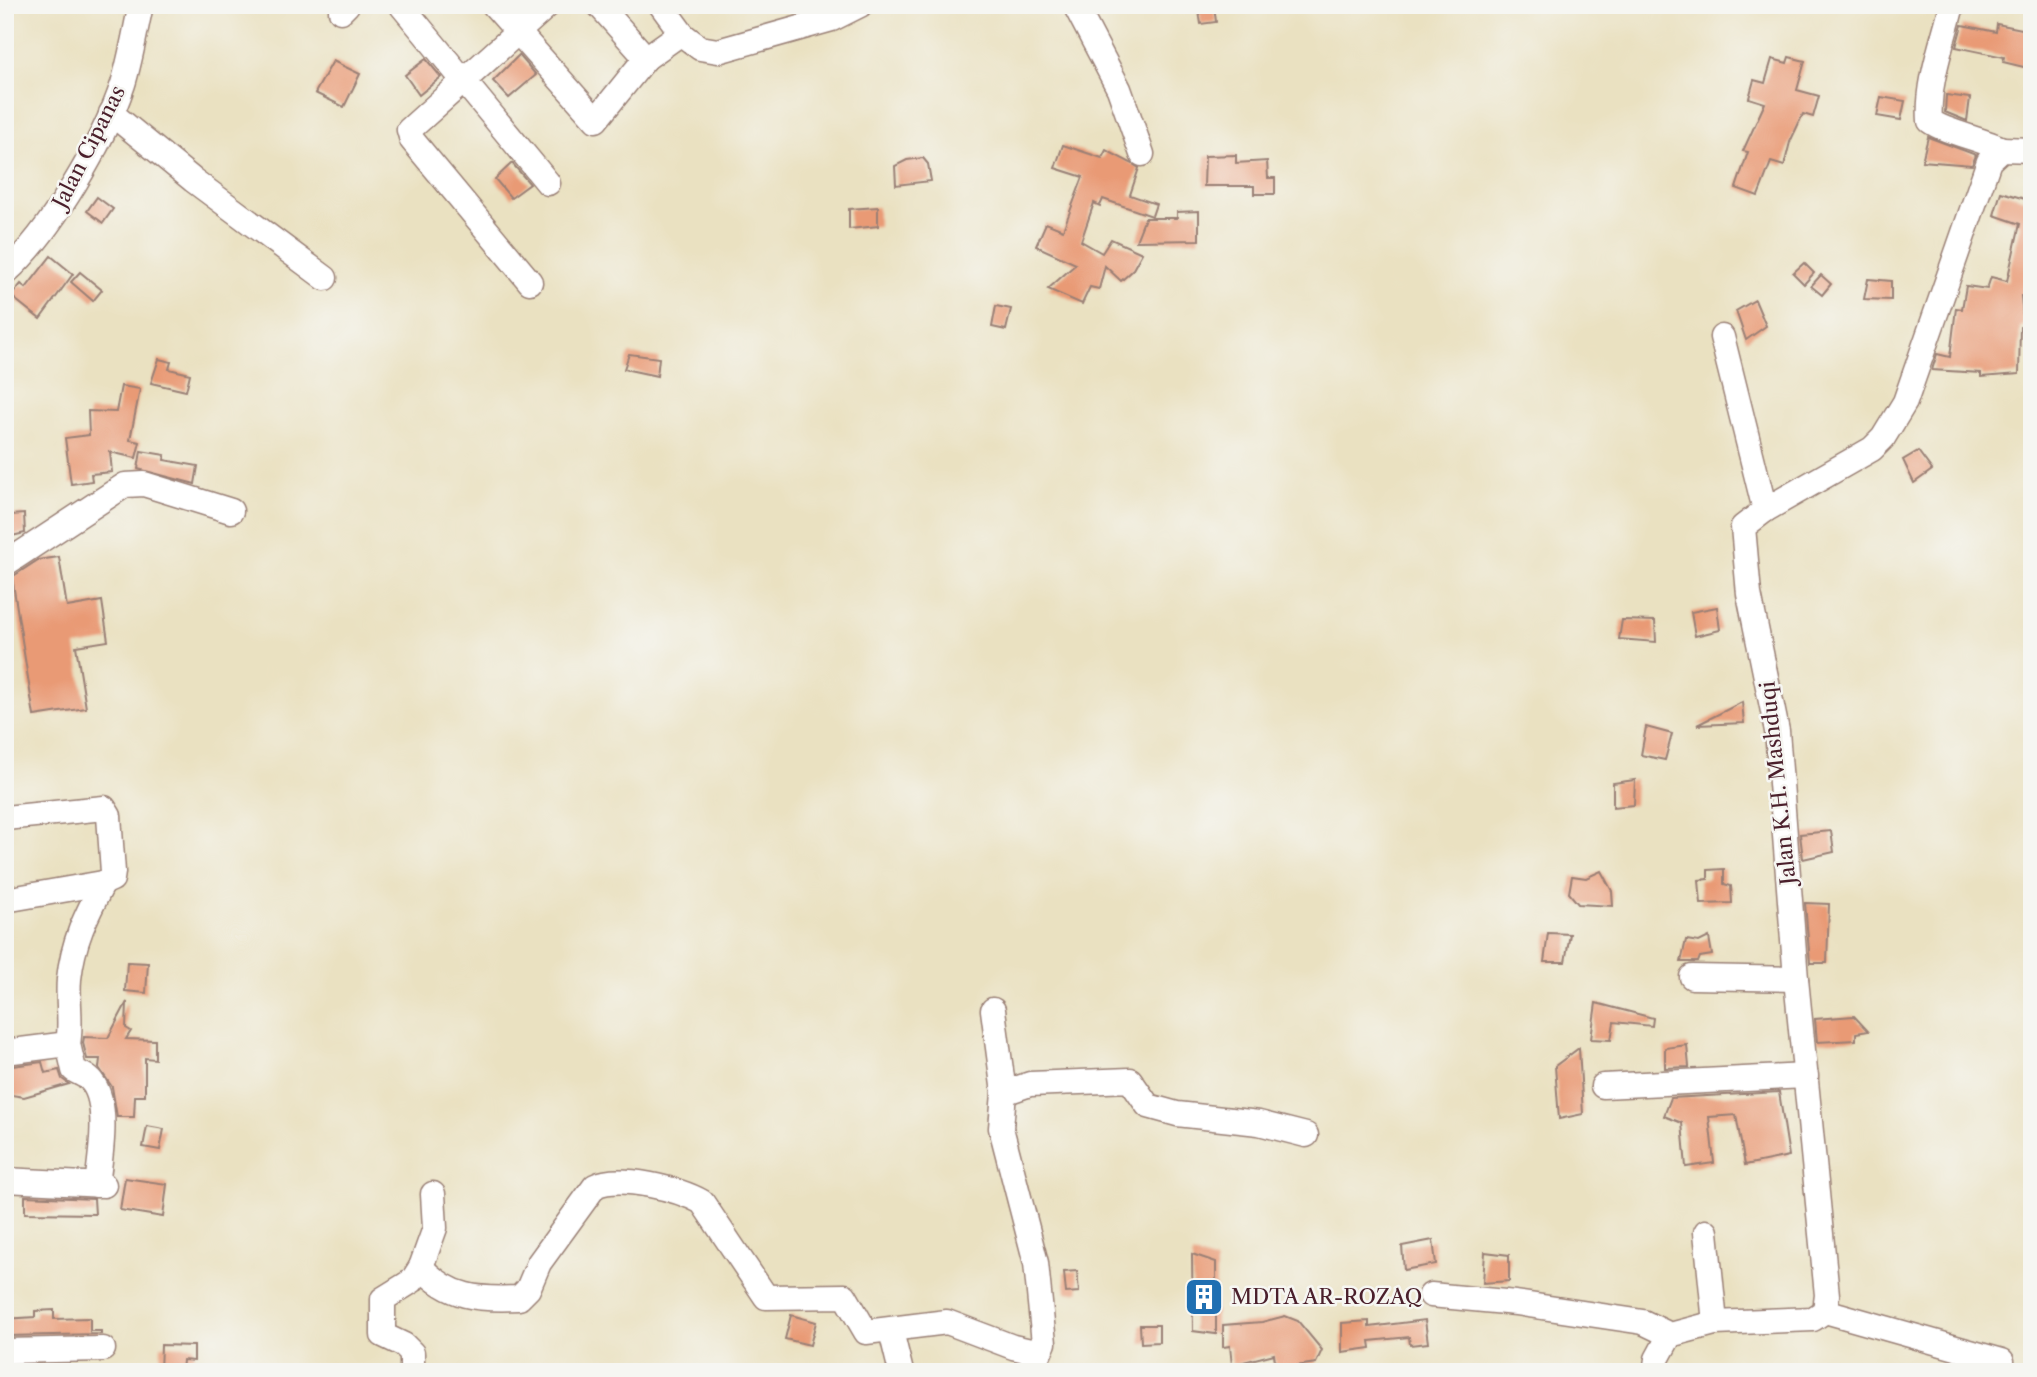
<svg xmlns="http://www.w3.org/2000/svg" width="2037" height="1377" viewBox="0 0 2037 1377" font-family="'Libre Caslon Text',serif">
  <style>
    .building { fill: #e99a74 }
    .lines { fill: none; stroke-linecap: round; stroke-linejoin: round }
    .minor-casing { stroke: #9a8076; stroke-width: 27 }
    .minor { stroke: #fff; stroke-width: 24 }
    .labels { text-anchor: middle; stroke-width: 5; stroke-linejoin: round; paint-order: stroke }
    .street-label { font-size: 21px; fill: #4a1f2b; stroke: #f6f6f2 }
    .poi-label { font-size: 21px; fill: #4a1f2b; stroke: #f6f6f2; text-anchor: start }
  </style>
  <rect width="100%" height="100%" fill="#f6f6f2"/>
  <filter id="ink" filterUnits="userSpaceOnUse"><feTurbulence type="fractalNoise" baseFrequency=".0143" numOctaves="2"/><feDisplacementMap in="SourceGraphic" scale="14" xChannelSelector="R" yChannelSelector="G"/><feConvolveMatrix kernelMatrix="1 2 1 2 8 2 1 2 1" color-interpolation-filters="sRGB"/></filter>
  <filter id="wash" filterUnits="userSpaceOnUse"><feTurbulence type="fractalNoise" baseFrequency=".00686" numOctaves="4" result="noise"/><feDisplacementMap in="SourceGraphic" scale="28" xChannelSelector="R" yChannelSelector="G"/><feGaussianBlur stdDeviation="1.57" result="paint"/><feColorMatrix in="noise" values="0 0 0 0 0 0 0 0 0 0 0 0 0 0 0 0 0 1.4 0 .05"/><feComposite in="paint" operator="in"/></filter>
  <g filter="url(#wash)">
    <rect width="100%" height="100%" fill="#eae1c1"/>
    <g id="blocks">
      <g class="building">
        <polygon points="1198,5 1214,5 1216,22 1201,24"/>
        <polygon points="1997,24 2032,31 2032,69 2003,62 2004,57 1956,47 1962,25 1996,32"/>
        <polygon points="519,55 536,75 509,98 493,81"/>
        <polygon points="1789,57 1805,61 1797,90 1819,96 1813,117 1803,114 1790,142 1784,166 1771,162 1758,196 1736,188 1748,152 1743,151 1765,103 1749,98 1754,80 1765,83 1772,59 1787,63"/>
        <polygon points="426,59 441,77 419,95 405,75"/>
        <polygon points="333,61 360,74 344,107 315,93"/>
        <polygon points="1946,95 1970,98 1967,121 1945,112"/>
        <polygon points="1881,97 1905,101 1901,120 1877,116"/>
        <polygon points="1928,137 1976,155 1972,165 1922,161"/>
        <polygon points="1063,145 1102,158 1106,150 1131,163 1139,168 1130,195 1156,204 1152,216 1103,199 1100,206 1094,203 1081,241 1102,253 1111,239 1142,253 1132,271 1121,281 1105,266 1099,289 1090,287 1082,304 1048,289 1076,264 1036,246 1046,223 1063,230 1083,177 1055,168"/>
        <polygon points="1236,155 1236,163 1267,161 1268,178 1275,178 1275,194 1254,194 1254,186 1204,186 1205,156"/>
        <polygon points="923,158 928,164 931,181 896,185 895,166 907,160"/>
        <polygon points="512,163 530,184 511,198 495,179"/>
        <polygon points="2001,192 2025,199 2026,195 2032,196 2032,296 2021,296 2024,326 2020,327 2019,374 1981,377 1981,373 1932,370 1937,354 1950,357 1956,308 1962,309 1966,286 1987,289 1991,277 2007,281 2020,224 1994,215"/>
        <polygon points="97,197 113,209 103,223 87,211"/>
        <polygon points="878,207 878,226 849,229 849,209"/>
        <polygon points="1199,211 1199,240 1136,241 1145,218 1177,218 1177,212"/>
        <polygon points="51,256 73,274 40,319 11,296 21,284 26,288"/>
        <polygon points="1804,263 1814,273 1804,284 1793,273"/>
        <polygon points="80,272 102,290 93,301 71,282"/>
        <polygon points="1821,275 1831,284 1822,295 1811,286"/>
        <polygon points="1868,279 1891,281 1891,300 1864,299"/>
        <polygon points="1755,300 1766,326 1746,340 1736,311"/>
        <polygon points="996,306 1011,309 1006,330 992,327"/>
        <polygon points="629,354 659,358 657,376 624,369"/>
        <polygon points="159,359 171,362 169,369 190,374 186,391 151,383"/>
        <polygon points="121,386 140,389 130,440 140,442 136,458 110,452 112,472 91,474 92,481 71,484 65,438 89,435 88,411 116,412"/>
        <polygon points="141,451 165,455 164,460 198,466 195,484 138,469"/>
        <polygon points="1918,451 1932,470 1914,483 1903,460"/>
        <polygon points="24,514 25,533 12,536 11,515"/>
        <polygon points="59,557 67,607 102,601 108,641 76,646 86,708 34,716 12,577 38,560"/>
        <polygon points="1717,607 1720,630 1695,636 1691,612"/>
        <polygon points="1622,620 1655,621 1656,642 1619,639"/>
        <polygon points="1742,702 1744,723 1697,725"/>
        <polygon points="1646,727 1672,734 1665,760 1641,755"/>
        <polygon points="1635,780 1634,805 1613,807 1613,783"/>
        <polygon points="1831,831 1834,852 1803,859 1800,834"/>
        <polygon points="1724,869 1724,884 1731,886 1732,903 1701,904 1699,880 1708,879 1708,870"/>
        <polygon points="1601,871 1612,891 1613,906 1578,904 1569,893 1572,876 1586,878"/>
        <polygon points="1805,903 1829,904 1827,963 1810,963"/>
        <polygon points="1548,933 1570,934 1565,962 1544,962"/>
        <polygon points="1709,937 1712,955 1700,957 1698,962 1681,962 1686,940 1699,942"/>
        <polygon points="127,962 148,963 146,993 125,991"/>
        <polygon points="127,1002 126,1028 131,1031 126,1039 155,1040 155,1059 145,1058 145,1096 135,1096 134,1117 117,1117 112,1087 99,1068 100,1059 87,1059 83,1043 84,1037 108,1038"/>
        <polygon points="1596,1003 1653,1018 1652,1026 1614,1022 1611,1040 1591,1039"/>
        <polygon points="1854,1016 1868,1031 1856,1033 1856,1040 1817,1042 1815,1019"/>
        <polygon points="1687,1045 1689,1067 1665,1068 1665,1048"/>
        <polygon points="1579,1048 1583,1114 1559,1119 1555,1066"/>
        <polygon points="42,1062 45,1073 59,1070 62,1079 69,1084 24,1097 5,1094 5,1067"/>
        <polygon points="1779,1092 1789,1156 1745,1165 1736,1115 1709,1117 1714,1163 1686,1167 1682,1123 1664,1116 1671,1098"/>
        <polygon points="147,1126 164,1129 160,1150 143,1147"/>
        <polygon points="125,1178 167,1184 163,1217 120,1210"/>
        <polygon points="25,1196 94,1199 95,1214 25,1213"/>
        <polygon points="1433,1240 1436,1264 1404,1270 1402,1246"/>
        <polygon points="1485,1252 1509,1255 1509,1281 1483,1283"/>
        <polygon points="1192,1254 1216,1262 1216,1334 1193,1331"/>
        <polygon points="1077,1271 1079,1292 1066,1293 1064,1272"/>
        <polygon points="54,1310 54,1319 90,1318 90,1331 101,1331 101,1334 5,1336 5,1319 35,1317 35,1311"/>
        <polygon points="791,1315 816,1322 810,1345 785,1339"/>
        <polygon points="1285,1316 1298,1321 1322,1350 1316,1363 1276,1369 1274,1354 1232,1365 1230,1346 1223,1347 1223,1325 1262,1322"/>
        <polygon points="1425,1320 1428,1343 1410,1345 1409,1337 1370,1341 1371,1348 1342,1352 1342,1323 1369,1321 1369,1327"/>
        <polygon points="1140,1325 1159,1325 1159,1342 1141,1343"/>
        <polygon points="161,1345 194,1346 194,1361 183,1360 182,1372 160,1372"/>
        <polygon points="45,1365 45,1372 5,1372 5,1366"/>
      </g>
    </g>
  </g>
  <g filter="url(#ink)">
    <use href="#blocks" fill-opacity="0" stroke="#9a8076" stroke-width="2"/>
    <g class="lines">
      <g class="minor-casing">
        <g id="minor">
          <polyline points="494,5 596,120 646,58"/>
          <polyline points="599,5 646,58 677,36 683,35 700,48 718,51 832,19 860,5"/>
          <polyline points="661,5 683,35"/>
          <polyline points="1075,5 1119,89 1142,154"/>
          <path d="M1952,5C1943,42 1927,83 1930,121C1945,132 1982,139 2002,149"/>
          <polyline points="402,6 548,183"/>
          <polyline points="341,11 347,5"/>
          <polyline points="111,113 193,180 325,278"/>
          <path d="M5,273C50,234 104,141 123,84C131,58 135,31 141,5"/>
          <polyline points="530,282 412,140 409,130 548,5"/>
          <polyline points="1722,337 1765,510"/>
          <polyline points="5,564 125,485 144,484 231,511"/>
          <polyline points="5,818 104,808 109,816 113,872 112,879 103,883 5,900"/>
          <polyline points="1692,977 1796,979"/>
          <polyline points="993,1010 1004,1093"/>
          <path d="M68,1044L74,1070C80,1074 88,1076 92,1082C110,1104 100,1159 97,1185"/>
          <path d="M5,1052L68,1044C72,1022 67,1001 69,979C73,941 86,916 103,883"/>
          <polyline points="1603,1086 1806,1076"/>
          <polyline points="5,1180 104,1185"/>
          <polyline points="1706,1232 1715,1323"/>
          <path d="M421,1267C449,1298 479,1300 519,1298L528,1289L539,1263L595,1186C619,1174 679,1189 702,1202L766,1297L845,1296L866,1332L947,1322L1013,1347L1039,1353"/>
          <polyline points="1431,1295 1516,1303 1643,1322 1670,1335"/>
          <polyline points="1825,1311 2002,1361"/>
          <polyline points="891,1331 901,1372"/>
          <polyline points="5,1351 103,1349"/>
          <polyline points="412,1372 412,1353 404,1345 383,1335 383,1299 412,1281 421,1267 435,1228 433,1194"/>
          <polyline points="1031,1372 1044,1343 1036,1263 1001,1128 1004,1093 1030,1084 1130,1080 1148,1106 1177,1114 1259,1123 1306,1135"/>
          <polyline points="1655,1372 1657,1359 1670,1335 1715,1323 1813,1319 1825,1311 1827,1295 1796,979 1777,731 1749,594 1743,527 1765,510 1872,449 1883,438 1905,402 1989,161 2002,149 2032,150"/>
        </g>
      </g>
      <use href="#minor" class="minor"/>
    </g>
  </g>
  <defs>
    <g id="building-square" transform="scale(2.0125)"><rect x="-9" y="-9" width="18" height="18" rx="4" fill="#1f6fb2" stroke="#f6f6f2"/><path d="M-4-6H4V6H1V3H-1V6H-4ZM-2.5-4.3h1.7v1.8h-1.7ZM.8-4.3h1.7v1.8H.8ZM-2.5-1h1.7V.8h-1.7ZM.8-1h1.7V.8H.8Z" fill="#fff"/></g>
  </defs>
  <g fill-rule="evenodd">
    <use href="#building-square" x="1204" y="1297"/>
  </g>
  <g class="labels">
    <g class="street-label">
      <text transform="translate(89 147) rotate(-63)" y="7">Jalan Cipanas</text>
      <text transform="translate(1778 783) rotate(-96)" y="7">Jalan K.H. Mashduqi</text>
    </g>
    <g class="poi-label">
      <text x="1231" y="1304">MDTA AR-ROZAQ</text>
    </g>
  </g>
  <rect width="2037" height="1377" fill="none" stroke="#f6f6f2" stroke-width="28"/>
</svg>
